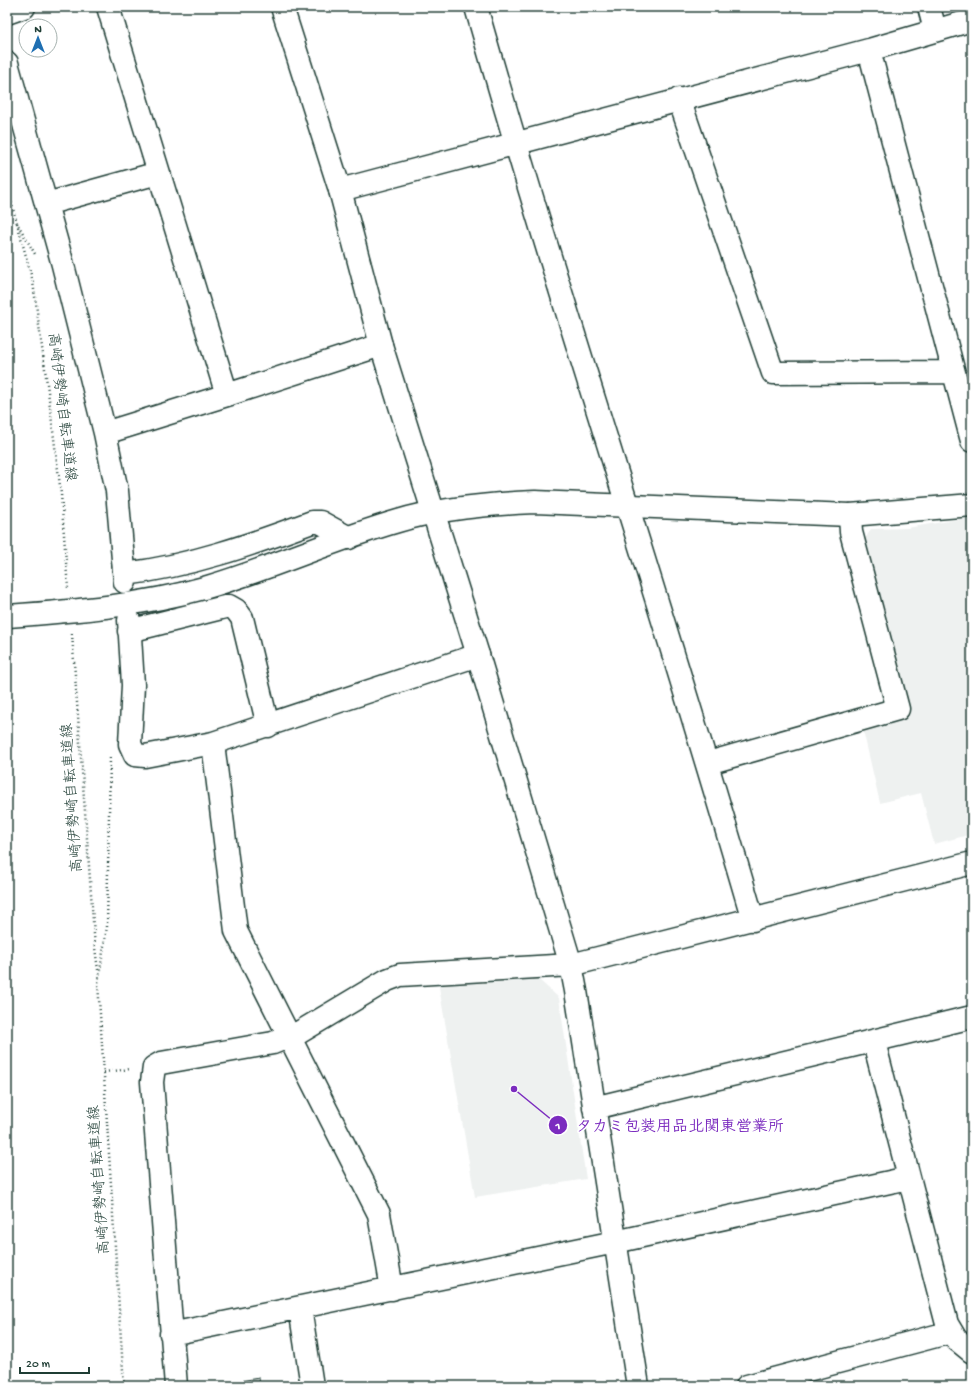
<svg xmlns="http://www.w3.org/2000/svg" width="979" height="1393" font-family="'Gochi Hand','Klee One',sans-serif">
  <rect width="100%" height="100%" fill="#fff"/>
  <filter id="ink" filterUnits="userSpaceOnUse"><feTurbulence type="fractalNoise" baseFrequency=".025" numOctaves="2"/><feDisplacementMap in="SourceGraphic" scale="8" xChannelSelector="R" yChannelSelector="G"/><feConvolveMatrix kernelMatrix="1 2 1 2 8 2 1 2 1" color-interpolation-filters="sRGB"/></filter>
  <g filter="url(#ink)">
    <path fill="#eef1f0" d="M972,517V834L934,844L921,793L880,803L863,730L909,717L865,539L871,529L907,528Z
      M537,978L559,998L586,1179L475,1197L438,981Z"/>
    <path fill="#c7cfcc" stroke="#1f3d34" d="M259,1378L260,1386H221L220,1384Z"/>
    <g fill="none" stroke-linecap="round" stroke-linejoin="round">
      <g stroke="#1f3d34" stroke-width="25">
        <path id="minor" d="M108,7L227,395L381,345
          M476,7C563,313 665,614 753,920
          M929,7L935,30
          M7,13L24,7
          M869,50L972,441
          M7,63L63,265L105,433L117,491L125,582
          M679,99L773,373L953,372
          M340,190L869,50L972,20
          M46,204L158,173
          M105,433L227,395
          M125,574C190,566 250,545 312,522H320L349,538
          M129,620L133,685L130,744L135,755L145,756L213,743L478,655
          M129,631L229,606L236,610L242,618L268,726
          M213,743L236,931L379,1214L392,1289
          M708,763L898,709L851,532L850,515
          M874,1042L947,1324L956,1339L972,1352
          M594,1108L972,1017
          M300,1308L312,1386
          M171,1334L615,1242L908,1178
          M176,1386L152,1082L154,1067L161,1063L273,1043L300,1032L387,980L400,975L571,965L576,991L638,1386
          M747,1386L951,1332"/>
      </g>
      <g stroke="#1f3d34" stroke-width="25">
        <path id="tertiary" d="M282,7L340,190L381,345L478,655L571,965L972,863
          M7,616C73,611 140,606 204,588C270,569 332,540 398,521C441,508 490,504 535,502L850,515L972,505"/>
      </g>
      <path stroke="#1f3d34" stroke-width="2.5" stroke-dasharray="1 3" stroke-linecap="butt" d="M7,187L17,223L35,254
        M17,223L33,282L48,391L61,494L68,589
        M72,634L95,948L98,970
        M110,758L107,927L98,983L124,1386
        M104,1072L131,1069"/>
      <use href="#minor" stroke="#fff" stroke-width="22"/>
      <use href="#tertiary" stroke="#fff" stroke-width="22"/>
    </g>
  </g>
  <g text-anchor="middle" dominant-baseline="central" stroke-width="3" stroke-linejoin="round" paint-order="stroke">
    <g font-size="15" fill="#1f3d34" stroke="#fff">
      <text transform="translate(61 407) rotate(83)">高崎伊勢崎自転車道線</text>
      <text transform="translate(73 798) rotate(-94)">高崎伊勢崎自転車道線</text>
      <text transform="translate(100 1180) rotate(-94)">高崎伊勢崎自転車道線</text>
    </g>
  </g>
  <path fill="none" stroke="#7b2cbf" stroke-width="1.5" d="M514 1089L558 1125"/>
  <g fill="#7b2cbf" stroke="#fff" stroke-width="1.5">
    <circle cx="514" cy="1089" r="4"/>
    <circle cx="558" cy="1125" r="10"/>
  </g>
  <g font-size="12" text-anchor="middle" font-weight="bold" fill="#fff">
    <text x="558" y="1129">1</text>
  </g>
  <g font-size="16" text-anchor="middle" font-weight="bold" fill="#7b2cbf" stroke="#fff" stroke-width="3" stroke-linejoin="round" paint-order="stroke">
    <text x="680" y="1131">タカミ包装用品北関東営業所</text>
  </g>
  <rect width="979" height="1393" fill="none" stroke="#fff" stroke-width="24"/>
  <rect x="12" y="12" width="955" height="1369" fill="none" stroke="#1f3d34" stroke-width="1.5" filter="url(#ink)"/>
  <g transform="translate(38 38)"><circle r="19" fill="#ffffff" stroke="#a5b1ae"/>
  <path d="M0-3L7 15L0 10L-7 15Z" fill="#1f6fb2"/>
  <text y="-6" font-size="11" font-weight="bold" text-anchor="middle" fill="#1f3d34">N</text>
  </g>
  <path d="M20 1367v6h69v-6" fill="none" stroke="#1f3d34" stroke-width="2"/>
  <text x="26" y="1367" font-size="12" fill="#1f3d34" stroke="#ffffff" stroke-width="3" paint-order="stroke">20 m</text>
</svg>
